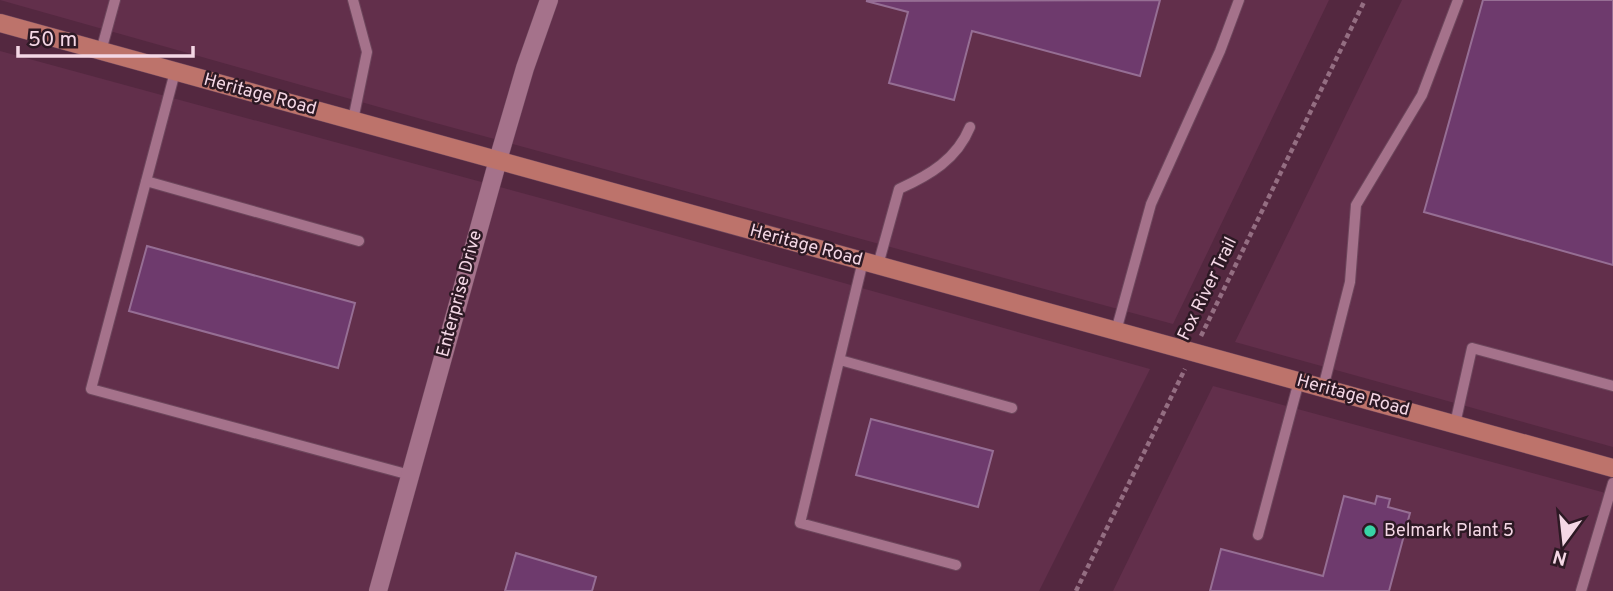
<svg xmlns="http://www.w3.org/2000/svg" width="1613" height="591" font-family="Overpass,sans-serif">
  <rect width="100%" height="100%" fill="#542840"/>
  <path fill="#622f4b" d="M0,0H1329L1173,324L432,122Z
    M1402,0H1613V447L1235,342Z
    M0,51L555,202L1150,369L1039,591H0Z
    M1213,386L1613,495V591H1113Z"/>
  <path fill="#6e3a6d" stroke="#966e94" stroke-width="2" d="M1160,0L1140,76L972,31L954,100L889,83L908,12L866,1Z
    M1483,0H1613V265L1424,212Z
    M147,246L355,303L338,368L129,311Z
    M871,419L993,451L978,507L856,475Z
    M1344,496L1375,504L1377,496L1390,499L1388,507L1410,513L1389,591H1210L1221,549L1323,576Z
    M516,553L596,577L592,591H505Z"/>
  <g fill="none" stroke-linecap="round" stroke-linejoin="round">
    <g stroke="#6d465c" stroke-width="12">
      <path id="service" d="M353,0L367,52L353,120
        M101,51L115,0
        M175,72L91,389L410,475
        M146,181L359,241
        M863,261L800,523L956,565
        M878,265L899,189C930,175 957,159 970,127
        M1116,331L1151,204L1220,51L1239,0
        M840,360L1012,408
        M1323,388L1350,282L1356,205L1422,95L1458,0
        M1455,424L1472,348L1613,386
        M1258,535L1299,381
        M1581,591L1613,483"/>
    </g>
    <g stroke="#6d465c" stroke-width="19">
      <path id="minor" d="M378,591L498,160L525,68L549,0"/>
    </g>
    <g stroke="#6d465c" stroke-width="19">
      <path id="secondary" d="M0,23L1613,468"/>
    </g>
    <path stroke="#946e82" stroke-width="4.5" stroke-dasharray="5 3.5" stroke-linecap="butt" d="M1201,336L1365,0
      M1076,591L1185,369"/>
    <use href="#service" stroke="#a5728b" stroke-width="10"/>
    <use href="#minor" stroke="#a5728b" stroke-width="18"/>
    <use href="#secondary" stroke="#bd736b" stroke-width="18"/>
  </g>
  <circle fill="#38d4a6" stroke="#2d1924" stroke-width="2.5" cx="1370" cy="531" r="7"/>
  <g text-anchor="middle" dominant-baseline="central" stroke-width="5" stroke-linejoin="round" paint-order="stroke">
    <g font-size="18" fill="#f4d7e5" stroke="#2d1924">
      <text transform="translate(260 95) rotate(15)">Heritage Road</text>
      <text transform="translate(806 246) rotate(15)">Heritage Road</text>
      <text transform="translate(1208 289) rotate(-64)">Fox River Trail</text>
      <text transform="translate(460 294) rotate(-75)">Enterprise Drive</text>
      <text transform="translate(1353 396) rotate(15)">Heritage Road</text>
    </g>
    <g font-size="18" fill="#f4d7e5" stroke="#2d1924" text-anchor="start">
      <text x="1384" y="531">Belmark Plant 5</text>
    </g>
  </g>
  <g transform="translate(1564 542) rotate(195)" stroke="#2d1924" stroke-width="5" paint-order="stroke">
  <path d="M0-5L12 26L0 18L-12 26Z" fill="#f4d7e5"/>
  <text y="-10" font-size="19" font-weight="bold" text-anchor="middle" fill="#f4d7e5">N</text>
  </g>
  <path d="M18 46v10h175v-10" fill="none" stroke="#f4d7e5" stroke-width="3.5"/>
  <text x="28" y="46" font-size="21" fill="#f4d7e5" stroke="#2d1924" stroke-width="5" paint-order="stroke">50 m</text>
</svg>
